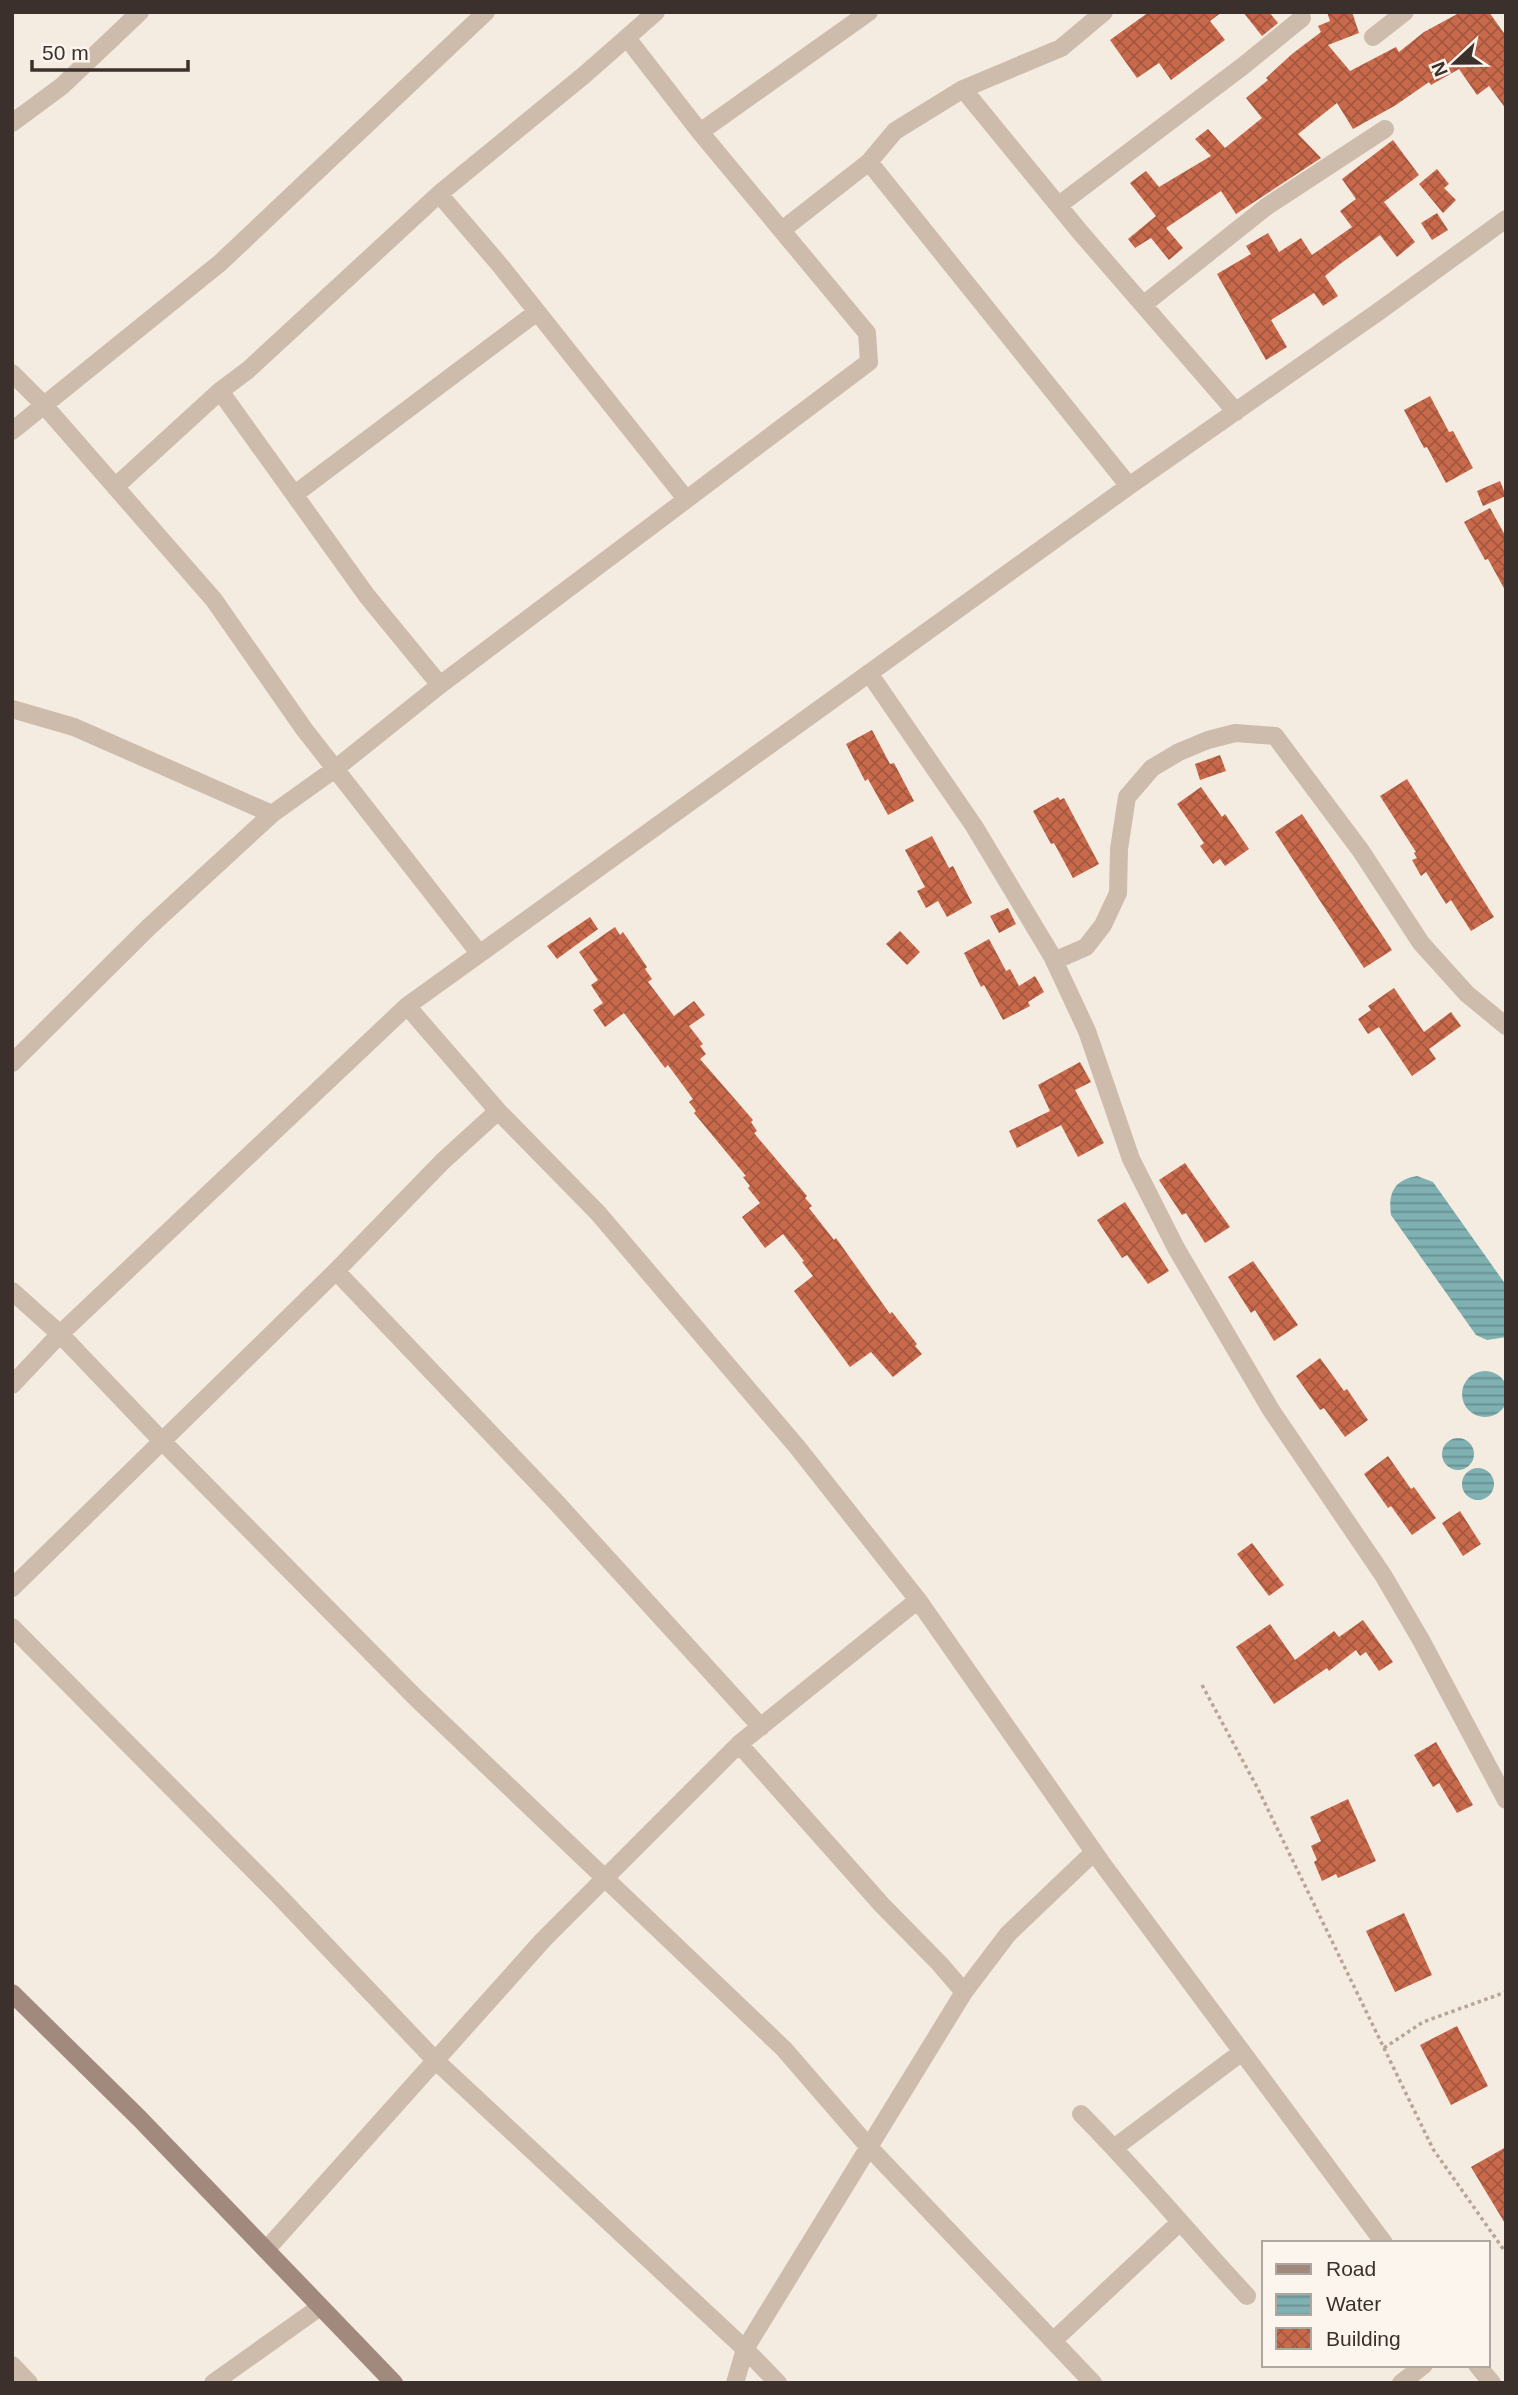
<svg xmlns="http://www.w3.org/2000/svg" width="1518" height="2395" font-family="Arial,sans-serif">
  <defs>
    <pattern id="water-rules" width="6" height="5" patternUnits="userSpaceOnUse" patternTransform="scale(1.75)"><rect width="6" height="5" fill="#7fb0b2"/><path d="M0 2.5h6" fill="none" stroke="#699091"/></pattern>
    <pattern id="building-cross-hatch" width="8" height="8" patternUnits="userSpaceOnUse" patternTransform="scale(1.75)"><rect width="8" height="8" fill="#c8694b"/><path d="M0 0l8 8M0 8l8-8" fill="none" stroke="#a4573f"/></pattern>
  </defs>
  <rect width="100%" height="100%" fill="#f4ebe1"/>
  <path fill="url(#water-rules)" d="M1417,1176L1433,1182L1506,1285V1337L1487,1340L1476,1335L1391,1215C1388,1193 1394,1180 1417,1176Z
    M1462 1394a23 23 0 1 1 46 0a23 23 0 1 1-46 0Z
    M1442 1454a16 16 0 1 1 32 0a16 16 0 1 1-32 0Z
    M1462 1484a16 16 0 1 1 32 0a16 16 0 1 1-32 0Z"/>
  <path fill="url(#building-cross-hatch)" d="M1149,12H1222L1210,21L1225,40L1171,80L1159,63L1137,78L1110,40Z
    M1243,12H1269L1278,23L1262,36Z
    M1327,12H1352L1359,33L1328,45L1350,71L1396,47L1399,52L1424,32L1461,12H1489L1506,36V109L1489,86L1477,95L1459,69L1431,85L1429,82L1396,105L1353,129L1337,103L1298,134L1321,158L1236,214L1221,191L1166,228L1183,248L1169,260L1151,238L1135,248L1128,239L1156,216L1130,183L1146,171L1159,187L1211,156L1195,139L1208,129L1225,148L1262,118L1246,98L1268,80L1266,78L1292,54L1321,32L1318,26L1330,21Z
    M1393,140L1419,175L1384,202L1415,242L1397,257L1380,235L1340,264L1325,276L1338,296L1323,306L1314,293L1271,320L1287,347L1266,360L1217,274L1251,254L1246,246L1268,233L1279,252L1301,238L1312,255L1352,227L1340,211L1356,199L1342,179Z
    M1437,169L1449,184L1444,188L1456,200L1443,213L1419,184Z
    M1437,213L1448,230L1432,240L1421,223Z
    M1430,396L1449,432L1453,431L1473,468L1446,483L1427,447L1424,448L1404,410Z
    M1500,481L1506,496L1483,506L1477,491Z
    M1490,508L1506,537V592L1488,559L1485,560L1464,522Z
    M872,730L890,764L894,763L914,801L888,815L868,779L865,781L846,744Z
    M1220,755L1226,771L1200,780L1195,764Z
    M1407,779L1494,917L1471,931L1451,900L1446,904L1426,872L1421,876L1412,860L1417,858L1414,853L1416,852L1380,796Z
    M1201,787L1222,817L1225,814L1249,849L1225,866L1220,859L1213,864L1200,846L1204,843L1177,804Z
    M1058,797L1060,800L1064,798L1099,864L1073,878L1054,843L1051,844L1033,811Z
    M1302,814L1392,950L1364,968L1275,832Z
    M932,836L949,868L953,866L972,903L947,917L938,901L926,908L917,891L925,887L905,850Z
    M1008,908L1016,924L999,933L990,916Z
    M590,917L598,929L557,959L547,946Z
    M615,927L620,935L623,932L647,967L645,969L652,979L648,982L674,1016L694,1001L705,1015L689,1026L703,1044L700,1046L706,1054L700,1059L753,1120L751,1122L757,1131L754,1133L807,1196L805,1198L812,1206L809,1208L834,1240L836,1238L890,1314L892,1312L917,1344L915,1346L922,1354L893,1377L871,1352L850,1367L794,1291L813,1276L802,1262L804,1261L783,1234L765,1248L742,1217L760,1203L748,1188L750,1186L743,1177L746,1176L694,1113L696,1111L689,1102L693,1099L668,1065L665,1068L624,1013L605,1027L593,1010L603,1003L591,985L598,980L579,952Z
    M900,931L920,952L907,965L886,944Z
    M989,939L1006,971L1010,969L1019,986L1035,976L1044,992L1028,1002L1030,1006L1003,1020L984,985L981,987L964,953Z
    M1394,988L1424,1032L1451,1012L1461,1026L1429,1049L1436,1059L1412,1076L1379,1027L1368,1034L1358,1019L1371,1010L1368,1006Z
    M1080,1062L1091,1082L1075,1090L1104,1143L1078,1157L1061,1125L1017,1148L1009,1131L1050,1111L1038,1085Z
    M1185,1163L1230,1227L1205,1243L1186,1213L1182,1215L1159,1180Z
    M1125,1202L1169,1271L1148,1284L1127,1255L1122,1258L1097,1220Z
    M1253,1261L1298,1325L1274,1341L1255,1310L1251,1313L1228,1277Z
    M1320,1358L1344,1391L1347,1389L1368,1420L1345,1437L1324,1408L1320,1410L1296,1376Z
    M1388,1456L1411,1489L1414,1487L1436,1518L1412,1535L1391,1506L1388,1508L1364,1474Z
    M1460,1511L1481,1544L1463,1556L1442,1523Z
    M1252,1543L1284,1585L1269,1596L1237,1554Z
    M1363,1620L1393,1662L1379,1671L1366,1652L1360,1656L1356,1650L1329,1671L1327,1668L1274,1704L1236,1647L1270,1624L1295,1660L1334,1631L1339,1637Z
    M1436,1742L1473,1805L1457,1813L1439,1783L1433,1787L1414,1755Z
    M1348,1799L1376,1861L1338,1878L1336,1874L1322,1881L1314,1862L1317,1860L1311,1846L1321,1841L1310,1817Z
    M1404,1913L1432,1975L1395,1992L1366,1931Z
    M1457,2026L1488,2086L1451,2105L1420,2045Z
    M1506,2147V2225L1471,2167Z"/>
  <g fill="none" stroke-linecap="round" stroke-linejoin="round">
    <path stroke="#b9a596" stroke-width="3.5" stroke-dasharray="3.5 3.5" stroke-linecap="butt" d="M1202,1685L1258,1789L1433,2149L1506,2253
      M1384,2048L1423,2022L1506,1992"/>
    <path stroke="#cdbbac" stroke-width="18" d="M1373,37L1405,12
      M963,89L1080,232L1236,412
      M12,123L62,86L140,12
      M700,132L869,12
      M869,162L1129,486
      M439,194L499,264L686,499
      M1059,205L1243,66L1302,18
      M782,230L869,162L895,131L963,89L1061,48L1104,12
      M1143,305L1266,207L1385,129
      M12,373L43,404L214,600L304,729L479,953
      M220,391L367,596L440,685
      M12,431L220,263L486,12
      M115,487L220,391L248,370L439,194L583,76L656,12
      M295,494L537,312
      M869,673L974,826L1052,956L1087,1031L1131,1159L1176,1248L1271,1410L1383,1575L1421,1640L1506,1800
      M12,709L74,727L272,814
      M1054,961L1086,947L1103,925L1118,893L1119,849L1127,797L1152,768L1179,752L1208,740L1235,733L1275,736L1361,851L1421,943L1467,994L1506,1026
      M407,1006L498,1111L598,1213L798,1448L918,1600L1101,1862L1384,2243
      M12,1063L149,927L272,814L335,769L440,685L869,362L867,333L700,132L627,38
      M336,1271L555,1501L761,1727
      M12,1291L60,1334L162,1441L416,1698L784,2049L868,2146L1093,2383
      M12,1385L60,1334L407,1006L1129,486L1378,312L1506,219
      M12,1588L336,1271L443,1161L498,1111
      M12,1627L278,1895L435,2060L745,2349L778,2383
      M739,1744L882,1905L939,1963L964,1992
      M1081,2114C1139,2172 1191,2236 1247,2296
      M1114,2148L1242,2052
      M266,2250L543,1940L739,1744L918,1600
      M1054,2340L1179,2223
      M12,2365L29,2383
      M1477,2365L1492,2383
      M213,2383L320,2307
      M735,2383L745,2349L964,1992L1008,1934L1094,1852
      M1401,2383L1424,2365"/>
    <path stroke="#a18a7d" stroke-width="18" d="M12,1993L140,2119L394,2383"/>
  </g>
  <rect width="1518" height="2395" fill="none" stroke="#3b302b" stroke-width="28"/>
  <rect x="1262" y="2241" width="228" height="126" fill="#fbf5ee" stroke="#aea6a0" stroke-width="2"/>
  <rect x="1276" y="2264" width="35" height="10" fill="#a18a7d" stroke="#aea6a0" stroke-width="2"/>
  <text x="1326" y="2276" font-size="21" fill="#3b302b">Road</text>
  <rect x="1276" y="2294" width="35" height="21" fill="url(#water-rules)" stroke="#aea6a0" stroke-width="2"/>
  <text x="1326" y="2311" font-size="21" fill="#3b302b">Water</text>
  <rect x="1276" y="2328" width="35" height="21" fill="url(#building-cross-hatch)" stroke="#aea6a0" stroke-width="2"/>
  <text x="1326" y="2346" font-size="21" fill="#3b302b">Building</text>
  <g transform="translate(1455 63) rotate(248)" stroke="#fbf5ee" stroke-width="5" paint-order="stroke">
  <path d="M0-5L12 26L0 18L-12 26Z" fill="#3b302b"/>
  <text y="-10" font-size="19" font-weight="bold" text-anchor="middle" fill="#3b302b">N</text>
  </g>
  <path d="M32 60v10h156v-10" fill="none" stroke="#3b302b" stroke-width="3.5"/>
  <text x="42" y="60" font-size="21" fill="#3b302b" stroke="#fbf5ee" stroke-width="5" paint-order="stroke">50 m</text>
</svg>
